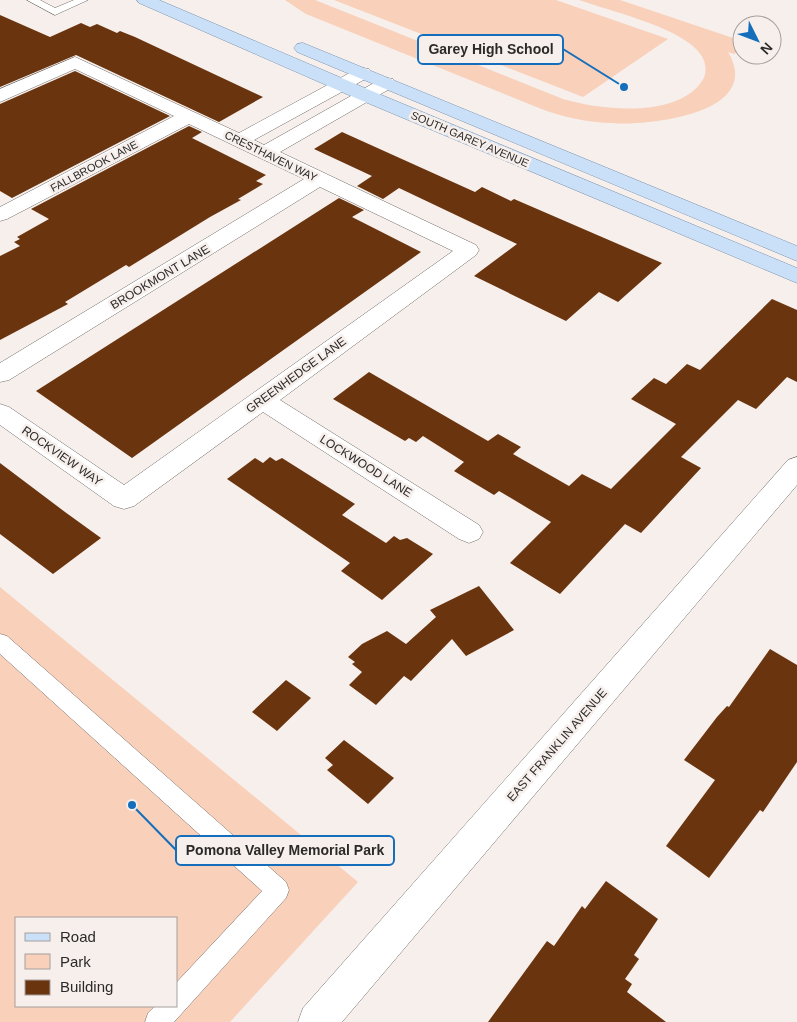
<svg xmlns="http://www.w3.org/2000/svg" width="797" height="1022" font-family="Helvetica,sans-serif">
  <rect width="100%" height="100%" fill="#f6efec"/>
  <path fill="#f9d0b9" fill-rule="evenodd" d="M285,0H315L563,99C600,110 677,119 702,81C709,71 705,58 697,50C675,26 610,11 579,0H620L742,41V48L734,54L728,52C765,114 647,126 610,123C586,122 562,117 539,108L306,14Z
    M334,0H556L668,39L583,97Z
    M0,587L358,882L230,1022H0ZM16,918H176V1006H16Z"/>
  <path fill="#6a340e" d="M0,15L50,37L81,23L90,27L97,24L117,33L120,31L135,37L263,97L219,122L76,55L0,87Z
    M75,71L170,116L12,198L0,191V104Z
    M189,126L202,132L192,138L266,175L256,181L263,184L238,199L241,200L210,217L129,267L126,265L65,302L68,304L0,340V256L20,246L14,242L20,239L17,237L49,219L31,209Z
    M342,132L475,192L482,187L511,201L514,199L662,263L618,302L599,292L566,321L474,276L517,244L399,188L383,199L357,186L372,176L314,149Z
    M339,198L364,210L352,217L421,252L132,458L36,391Z
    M772,299L797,310V382L787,377L756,409L738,400L681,457L701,468L641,533L625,524L560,594L510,563L551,522L499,491L494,495L454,471L464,462L423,436L416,442L409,438L405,441L333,399L369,372L488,441L498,434L521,447L513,454L569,486L582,474L611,489L676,424L631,399L654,378L666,384L687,364L700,370Z
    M270,457L276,461L282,458L355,504L342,515L386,543L394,536L400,540L407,538L433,554L382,600L341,571L350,563L227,479L255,458L263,463Z
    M0,463L65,512L101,538L53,574L0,534Z
    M479,586L514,630L466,656L452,639L411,681L404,676L376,705L349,685L362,672L352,664L355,662L348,657L362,644L387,631L406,644L436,617L430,610Z
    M770,649L797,665V762L763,812L760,810L709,878L666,846L715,780L684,760L717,717L727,706L729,707Z
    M286,680L311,698L277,731L252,712Z
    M344,740L394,778L368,804L327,770L333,765L325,758Z
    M606,881L658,919L634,955L639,959L625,979L632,984L627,992L666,1022H488L547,941L554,946L582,906L585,909Z"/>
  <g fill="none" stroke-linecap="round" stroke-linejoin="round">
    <g stroke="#706b68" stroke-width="1">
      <path id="service" d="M27,0H40L55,8L74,0H88L55,15Z
        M0,634L7,636L286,882L289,890L286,898L174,1022H145L148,1013L155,1006H176V983L262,891L0,654Z"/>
    </g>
    <g stroke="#706b68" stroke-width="1">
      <path id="minor" d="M75,57L239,133L357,69L363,68L369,69L372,73L369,77L254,140L264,145L381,79L387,78L393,79L396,83L393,87L280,152L476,245L479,250L476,255L280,400L479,525L483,532L479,539L469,543L459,539L263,412L134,506L124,509L114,506L0,425V404L9,407L124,485L453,251L320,187L9,380L0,382V363L304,179L189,124L7,219L0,221V207L174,116L75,69L0,102V89Z"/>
    </g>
    <g stroke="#706b68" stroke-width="1">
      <path id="tertiary" d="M797,457V485L342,1022H298L303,1008L788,460Z"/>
    </g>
    <g stroke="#7c93ac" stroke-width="1">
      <path id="primary" d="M137,0H159L372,91L797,268V283L358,99L139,3Z
        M303,43L797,246V261L297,52L294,48L297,44Z"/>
    </g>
    <use href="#service" fill="#fff" fill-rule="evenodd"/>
    <use href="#minor" fill="#fff" fill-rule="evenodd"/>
    <use href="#tertiary" fill="#fff" fill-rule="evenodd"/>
    <use href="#primary" fill="#cae0f8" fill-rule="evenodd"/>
  </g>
  <g text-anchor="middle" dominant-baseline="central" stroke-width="5" stroke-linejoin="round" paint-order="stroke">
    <g font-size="11" fill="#2c2a29" stroke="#f6efec">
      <text transform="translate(470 139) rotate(23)">SOUTH GAREY AVENUE</text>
      <text transform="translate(271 156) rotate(26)">CRESTHAVEN WAY</text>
      <text transform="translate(94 166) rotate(-28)">FALLBROOK LANE</text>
    </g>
    <g font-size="12" fill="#2c2a29" stroke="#f6efec">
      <text transform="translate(160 277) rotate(-31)">BROOKMONT LANE</text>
      <text transform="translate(296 375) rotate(-36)">GREENHEDGE LANE</text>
      <text transform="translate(62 456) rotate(35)">ROCKVIEW WAY</text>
      <text transform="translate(366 466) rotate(32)">LOCKWOOD LANE</text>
      <text transform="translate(557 745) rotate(-49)">EAST FRANKLIN AVENUE</text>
    </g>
  </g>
  <path fill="none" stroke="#146ebb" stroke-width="2" d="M624 87L563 49M132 805L176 850"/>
  <g fill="#146ebb" stroke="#f6efec" stroke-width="2">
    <circle cx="624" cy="87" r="5"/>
    <circle cx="132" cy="805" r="5"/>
  </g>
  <g fill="#f6efec" stroke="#146ebb" stroke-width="2">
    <rect x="418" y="35" width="145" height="29" rx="5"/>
    <rect x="176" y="836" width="218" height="29" rx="5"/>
  </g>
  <g font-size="14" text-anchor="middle" font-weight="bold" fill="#2c2a29">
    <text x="491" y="54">Garey High School</text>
    <text x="285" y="855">Pomona Valley Memorial Park</text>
  </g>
  <rect x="15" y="917" width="162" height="90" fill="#f6efec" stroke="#a5a09e"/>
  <rect x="25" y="933" width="25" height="8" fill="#cae0f8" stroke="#a5a09e"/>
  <text x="60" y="942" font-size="15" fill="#2c2a29">Road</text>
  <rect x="25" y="954" width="25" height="15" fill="#f9d0b9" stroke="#a5a09e"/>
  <text x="60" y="967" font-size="15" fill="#2c2a29">Park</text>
  <rect x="25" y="980" width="25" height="15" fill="#6a340e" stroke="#a5a09e"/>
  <text x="60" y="992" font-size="15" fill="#2c2a29">Building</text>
  <g transform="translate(757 40) rotate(132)"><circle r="24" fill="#f6efec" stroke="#a5a09e"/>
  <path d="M0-4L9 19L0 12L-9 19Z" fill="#146ebb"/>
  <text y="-8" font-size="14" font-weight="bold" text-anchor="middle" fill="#2c2a29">N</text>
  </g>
</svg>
